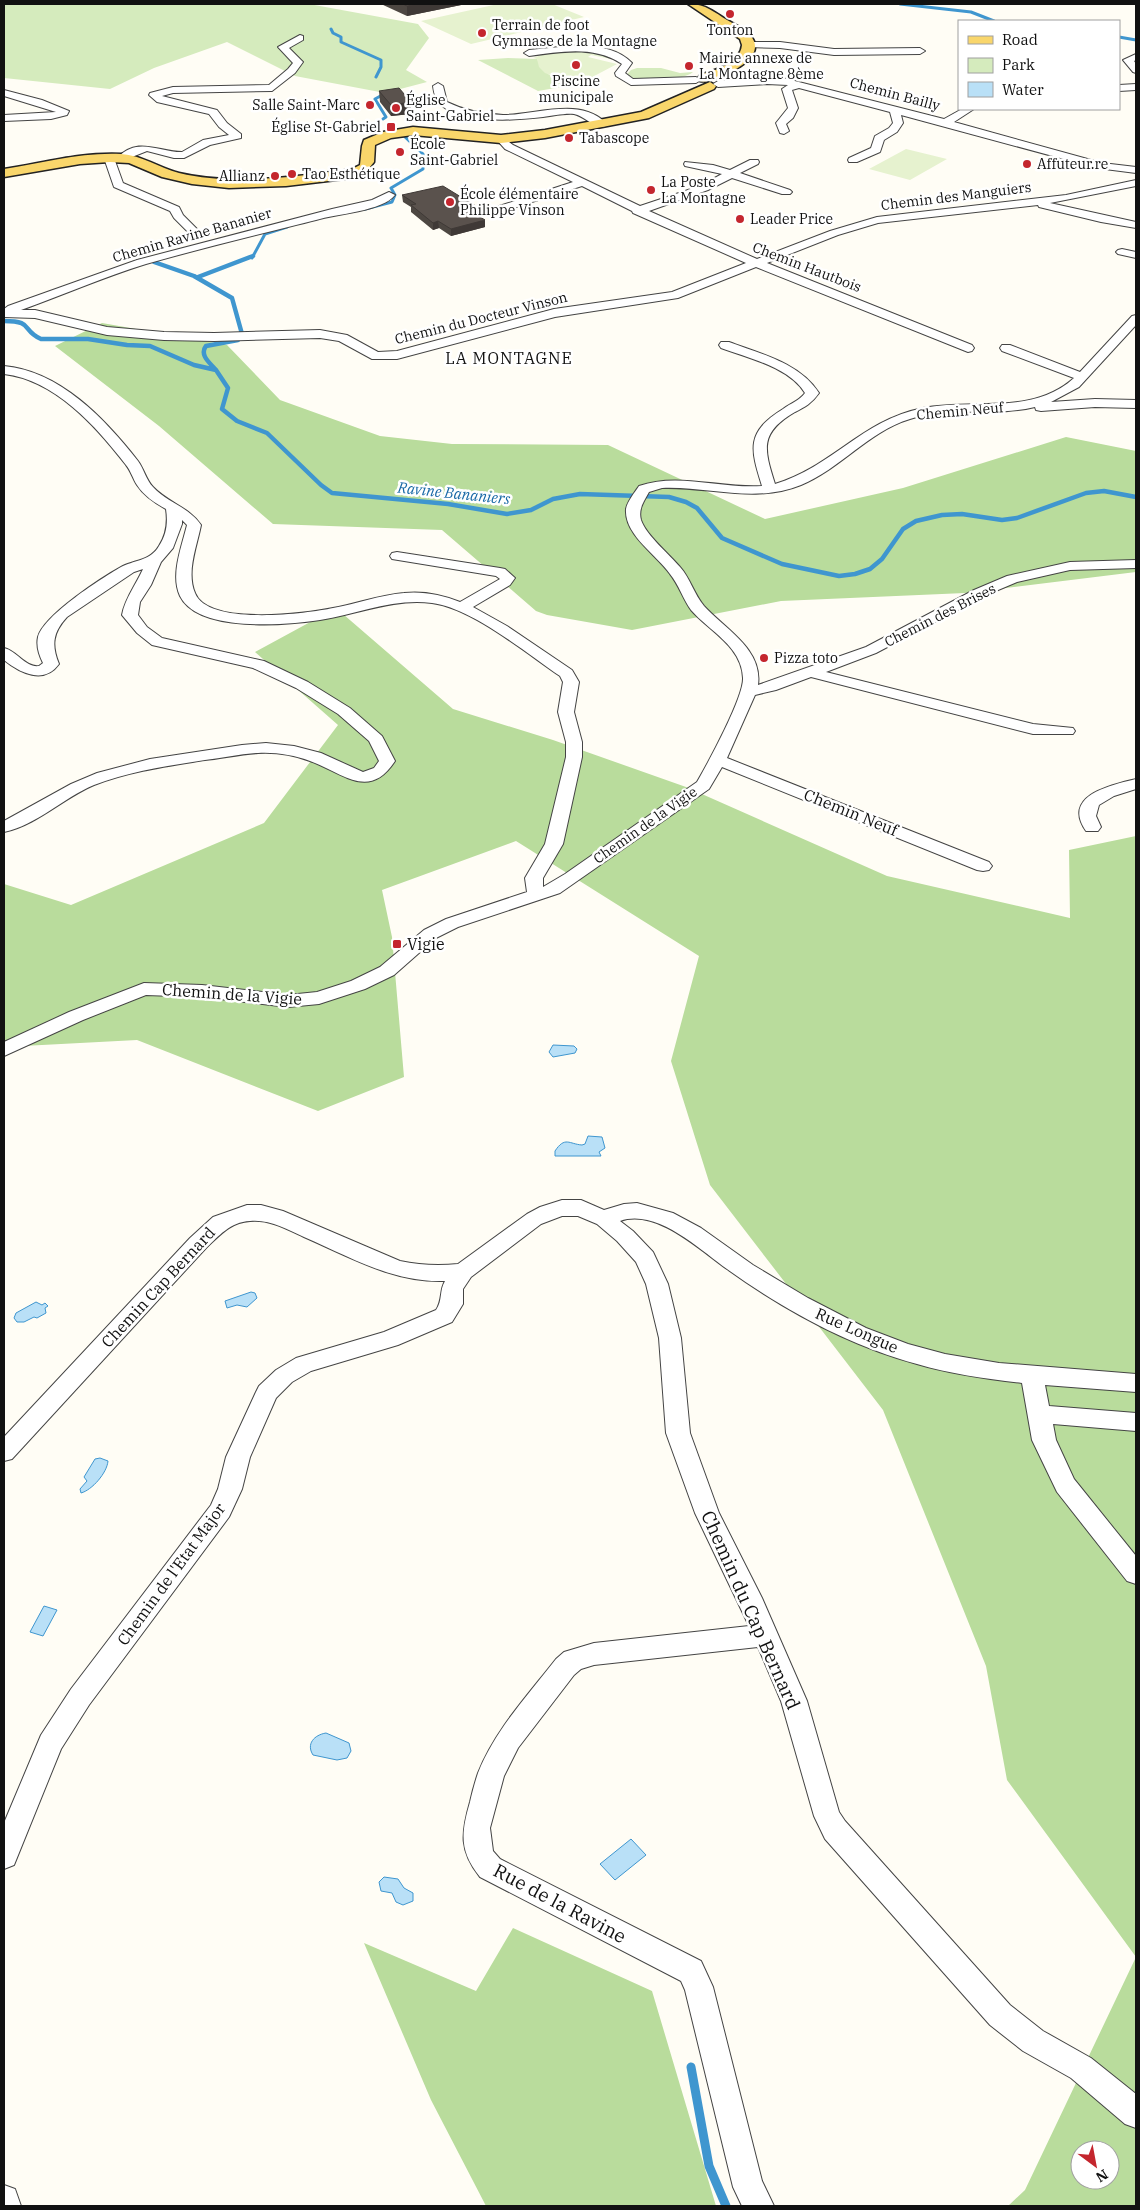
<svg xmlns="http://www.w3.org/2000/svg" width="1140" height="2210" font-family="'IBM Plex Serif',serif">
  <rect width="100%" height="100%" fill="#fffdf5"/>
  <path fill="#d5ebbd" d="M4,4H309L418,24L429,38L406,70L427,82L385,93L295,76L227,42L154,68L110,89L4,78Z
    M508,58L537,59C551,85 560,76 583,84C568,87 554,88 538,91L478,60Z
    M637,68H661L680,73L693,72C683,81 637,83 625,76L631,70Z"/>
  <path fill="#b9dc9c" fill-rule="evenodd" d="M102,323L227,345L280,400L380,436L452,444L608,445L765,519L903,488L1066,437L1136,451V572L965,593L781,601L632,630L547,615L536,611L442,530L273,524L159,426L55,346Z
    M336,608L453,709L553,740L686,787L887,876L1070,918L1069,850L1136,836V2206H1008L1025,2190L1136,1957L1007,1780L986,1666L883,1410L710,1185L671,1061L699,956L516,841L382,890L392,937L404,1077L318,1111L137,1040L4,1047V884L71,905L264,823L338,725L255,652ZM1080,2150H1110V2180H1080Z
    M513,1928L652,1991L716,2206H486L431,2100L364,1943L476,1991Z"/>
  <path fill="#e6f2cf" d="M498,4H552L584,17L471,44L421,21Z
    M569,50L599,52L611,59L591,55L588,57L617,64L581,83L566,81L545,73L539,67L537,59L533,58L541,55Z
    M906,149L947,159L910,180L869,169Z"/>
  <path fill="#b9e0f7" stroke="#3f96cf" d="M553,1045L574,1046L577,1049L575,1053L553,1057L549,1052Z
    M588,1136L602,1137L605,1148L599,1152L601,1156H555V1151C565,1136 569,1144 582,1145L585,1144Z
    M251,1292L255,1293L257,1298L247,1307L237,1305L227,1308L225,1301Z
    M36,1302L42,1305L45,1303L48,1306L45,1308L46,1313L37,1318L34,1317L24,1322H17L14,1318L16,1313Z
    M100,1458L108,1461C107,1473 92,1490 81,1493L80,1489L87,1481L84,1477L95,1459Z
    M44,1606L57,1610L43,1636L30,1632Z
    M326,1733L349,1743L351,1751L347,1758L337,1760L313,1755C306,1744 314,1735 326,1733Z
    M631,1839L646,1855L615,1880L600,1864Z
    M384,1877L398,1879L404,1888L413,1893V1901L403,1905L396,1902L392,1893L381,1891L379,1882Z"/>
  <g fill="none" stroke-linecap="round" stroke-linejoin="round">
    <path stroke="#3f96cf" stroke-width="3" d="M900,4L971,12L994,21
      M331,29L333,33L341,37V42L381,60V67L376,77
      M1119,37L1136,40
      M383,119L386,117L375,99L384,94
      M365,209L392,202L395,195L391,188L423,169V154L404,136
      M252,258L265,234L287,227"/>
    <path stroke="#3f96cf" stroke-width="4.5" d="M154,262L194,276L232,298L242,334
      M198,277L253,256
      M4,321C34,321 21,330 41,339H88L127,345L150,346L194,365L216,370L228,388L222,409L237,421L267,433L321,485L332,493L448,504L507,514L531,510L553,499L580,494L669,497L686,502L697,508L722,538L782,564L839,576L855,574L870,569L882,559L903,529L916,521L942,515L962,514L1002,520L1017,518L1086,493L1104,491L1136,497
      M216,370C210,363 199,355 206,346L238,340"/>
    <path stroke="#3f96cf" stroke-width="9" d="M691,2067L709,2166L726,2206"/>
    <g stroke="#444" stroke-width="2">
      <path id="minor" d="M300,35L303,36V40L289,48L303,62L295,73L272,91L173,93L162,96L217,110L227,123L241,134V138L210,145L184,158H174L147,151L122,161L117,158C138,136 158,152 182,152L203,140L229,135L219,127L209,114L157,102L149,95L150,93L173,87L269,85L288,69L293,63L278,47Z
        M749,42H780L834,49L920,48L925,51L920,54L834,55L780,48L746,47L744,45Z
        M580,45C598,46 619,49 632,63L625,73L633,79L696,77L701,80L696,83L631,85L616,76L615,73L622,64C593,45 561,52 529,56L524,53L529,50Z
        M1136,54V60L1134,61L1136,64V73L1133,72L1123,60Z
        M767,78H783L944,119L962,109H974L954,122L1102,163L1136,167V173L1097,168L901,115L903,123L897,132L884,140L880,152L857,162H849L848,160L849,158L871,148L875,136L889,128L893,123L890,112L799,88L792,90L798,108L793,118L786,124L789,131L784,134L780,133L776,123L788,108L782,89L788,85L767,84L718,87L713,84L718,81Z
        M438,83L443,86L447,102C465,111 484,114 503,115C536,115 581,96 607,124L606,126C594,129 585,116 574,114C565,113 552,116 543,117C515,120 490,122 462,115C445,110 435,105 433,86Z
        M1136,84V90L1119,91V85Z
        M4,90L42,100L69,111L67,115L51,119L4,121V115L56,112L4,96Z
        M501,136L513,145L640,206L700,186L722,174L685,166L684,164L685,162L713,165L730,170L750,160H758L759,162L758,164L740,173L790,190L792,192L790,194H782L732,178L708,190L649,211L757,259L830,231L877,217L1066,195L1136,180V186L1050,203L1136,222V228L1101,222L1039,207L1038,205L878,223L838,235L767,263L972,345L974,348L972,351L968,352L756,267L678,298L555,317L397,359H372L339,341L320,338L214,341L164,340L107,335L35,318L4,317V309L8,306L137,260L332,209L372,200L389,192L395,195C383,211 336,214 316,220C260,234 202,248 146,264C104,277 63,295 21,310H35L107,327L164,332L214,333L320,330L347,335L378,352L397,351L554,309L672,292L746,263L633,213L632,211L582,186L498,213H490L488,211L490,209L573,182L505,149L496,139Z
        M109,155L114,158L123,183L179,207L183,215L199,231L197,233H189L174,218L170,211L114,187L104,158Z
        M1122,249L1136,252V258L1118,254L1116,252L1118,250Z
        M1136,315V325L1079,387L1051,402L1095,399L1136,400V408L1095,407L1041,411L1036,410L1035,407C994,417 951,406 910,419C869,431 840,469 801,485C754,504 709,486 662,488L649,492C644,501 638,509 641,520C646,535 670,555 680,567C690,578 694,594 704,606C725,629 763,649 758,685L866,647L974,590L1007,576L1070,562L1136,560V568L1070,570L1017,582L984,596L876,653L826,672L1033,724L1073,728L1075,731L1073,734H1033L811,677L776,690L755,695L727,758L989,862L992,866L989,870L983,871L977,870L722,767L709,789L560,893L458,927L436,938L394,975L365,989L319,1004L288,1007L202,997L146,995L83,1020L4,1056V1042L69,1012L144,983L202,985L288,995L317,992L351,981L380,967L424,930L446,919L527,892L525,878L545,844L566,757V742L558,712L563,682L560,676C526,653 472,608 432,603C393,598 358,614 320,620C287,625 198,633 180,596C170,575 182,546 187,525L182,520V524L173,548L161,562L151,585L140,602L138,615L147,627L162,638L264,661L308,682L350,708L382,736L395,761C369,801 343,773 310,761C294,755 275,752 258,753C240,754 223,758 205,760C168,766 130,771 94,785C63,798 37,825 4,832V821L71,784L97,773L150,759L242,745L266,743L294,746L321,753L363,772L374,768L379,761L369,741L338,714L296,688L253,668L152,645L137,633L122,615C125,598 136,585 143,569L134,572L67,617C53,632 51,645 59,664C44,685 20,673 4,660V648C17,651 26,668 39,666L43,663C39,655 36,646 38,637C44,615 103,577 123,566C136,560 151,560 159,546C167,534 168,522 166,509C155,503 144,496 137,485C133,479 131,471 126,465C96,426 55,380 4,374V366C60,371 105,419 138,461C144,469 146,480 153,487C168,503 189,507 201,525C197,546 186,572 195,593C208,626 305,614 333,608C357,604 379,595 404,593C422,591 443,595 460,602L500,579L496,576L392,559L390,556L392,553L397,552L500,568L505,569L515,578L510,585L473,607L507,626L572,670L579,682L574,712L582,742V757L563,844L543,878V887L565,874L697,782C708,763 744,697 743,678C742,646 709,631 691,610C683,599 679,585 670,574C657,555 624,535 626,509C627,502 635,492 639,486C678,472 721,489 762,486C750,448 746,432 783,409C791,403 799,401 805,393C789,367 748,358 721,348L719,345L721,342H729C761,354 800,363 819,393C812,403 805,407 795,412C759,433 764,449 775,484C832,467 862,420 923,408C973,398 1032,416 1074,378L1002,351L1000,348L1002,345H1010L1080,372L1132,316Z
        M1136,779V789L1114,796L1099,805L1096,816L1101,827L1098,831H1086C1061,795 1112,785 1136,779Z
        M562,1200H581L604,1210L624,1204L637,1203L673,1213L701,1228L753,1265L808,1298L866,1328L908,1344L945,1354L999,1363L1136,1374V1392L1045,1385L1049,1406L1136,1413V1431L1053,1424L1056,1440L1074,1479L1136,1556V1584L1127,1581L1057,1492L1032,1440L1022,1383C987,1379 951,1374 917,1364C850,1346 784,1310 727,1269C700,1250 657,1208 620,1221L633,1231L653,1252L668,1284L681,1338L690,1433L719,1513L762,1598L807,1701L839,1812L845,1821L1010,2005L1043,2031L1091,2058L1136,2094V2128L1125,2124L1071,2078L1023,2051L990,2025L825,1839L814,1816L781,1701L758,1647L594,1665L581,1669L574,1675L518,1748L504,1776L490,1828L493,1851L500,1859L701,1961L713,1987L762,2181L774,2206H742L733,2187L685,1990L681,1981L480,1877C459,1851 461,1833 470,1802C472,1793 475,1782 478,1773C495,1730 528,1695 556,1659L564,1652L594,1643L749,1626L695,1513L666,1433L659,1338L646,1284L636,1262L617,1241L597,1224L578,1216H562L541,1224L471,1277L463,1289V1304L452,1322L398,1345L311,1371L292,1382L276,1398L250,1457L242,1489L229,1517L89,1705L61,1749L14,1865L4,1869V1823L41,1735L71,1689L211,1505L218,1489L226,1457L256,1392L259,1386L276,1370L296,1358L384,1332L436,1310C443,1300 439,1291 445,1281C394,1283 350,1257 304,1237C287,1229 269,1219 250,1221C230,1222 219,1236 206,1248L12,1459L4,1461V1437L190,1238L213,1217L247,1205H261L283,1211L400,1261C419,1265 438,1266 458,1264L527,1214L540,1207Z
        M4,2185L15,2189L21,2206H4Z"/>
    </g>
    <g stroke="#222" stroke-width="3">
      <path id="major" d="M688,4C704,3 714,12 727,20C734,24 744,29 750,35C766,53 740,68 726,74C718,77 708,83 700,81L698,78L700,75C715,70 740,64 742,45L740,39Z
        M710,82L716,86L714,89L649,118L545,138L501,143L413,135L391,138L375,145L374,162L365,173L345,179L286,186L229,188L192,184L162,177L129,163L110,162L80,164L4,177V169C43,163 82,152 121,154C142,155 159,168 179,173C226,184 275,179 323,173C335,171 349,172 360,165L362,146L364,140L383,132L413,127L501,135L545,130L641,112Z"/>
    </g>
    <use href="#minor" fill="#fff" fill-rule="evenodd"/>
    <use href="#major" fill="#f9d66b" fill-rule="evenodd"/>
  </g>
  <path fill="#4d4742" d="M381,4H466L407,16Z
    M379,91L411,102V114L391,116L380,102Z
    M402,195L479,208L480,215H477L485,227L451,236L439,228L433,230L411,212V207L403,202Z"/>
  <path fill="#3f3936" d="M419,4H466L407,16V6Z
    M411,102V114L391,116V105Z
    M479,208L480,215L469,217V210Z
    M485,220V227L451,236V229Z
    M438,221L439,228L433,230V223Z"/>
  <path fill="#5a524d" stroke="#3f3936" d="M403,4H419L407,6Z
    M399,88L411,102L391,105L379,91Z
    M443,186L479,208L469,210L485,220L451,229L438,221L433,223L411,205L416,204L402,195Z"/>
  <g fill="#c4262e" stroke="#fff" stroke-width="2">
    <circle cx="730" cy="14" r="5"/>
    <circle cx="482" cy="33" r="5"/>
    <circle cx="576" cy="65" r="5"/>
    <circle cx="689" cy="66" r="5"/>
    <circle cx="370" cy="105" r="5"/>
    <circle cx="396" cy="108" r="5"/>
    <rect x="386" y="122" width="10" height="10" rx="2.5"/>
    <circle cx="569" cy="138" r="5"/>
    <circle cx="400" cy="152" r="5"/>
    <circle cx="1027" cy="164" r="5"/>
    <circle cx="292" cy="174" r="5"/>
    <circle cx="275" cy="176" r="5"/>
    <circle cx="651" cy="190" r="5"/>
    <circle cx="450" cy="202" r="5"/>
    <circle cx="740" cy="219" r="5"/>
    <circle cx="764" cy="658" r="5"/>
    <rect x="392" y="939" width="10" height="10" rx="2.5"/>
  </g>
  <g text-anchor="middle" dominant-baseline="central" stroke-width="5" stroke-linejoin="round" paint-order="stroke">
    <g font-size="14" fill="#111" stroke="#fff" text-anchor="start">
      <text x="492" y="25">Terrain de foot<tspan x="492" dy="16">Gymnase de la Montagne</tspan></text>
      <text x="730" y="30" text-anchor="middle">Tonton</text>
      <text x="699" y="58">Mairie annexe de<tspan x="699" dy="16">La Montagne 8ème</tspan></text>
      <text x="576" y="81" text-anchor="middle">Piscine<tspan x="576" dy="16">municipale</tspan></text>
      <text x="406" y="100">Église<tspan x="406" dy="16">Saint-Gabriel</tspan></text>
      <text x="360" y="105" text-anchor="end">Salle Saint-Marc</text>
      <text x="381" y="127" text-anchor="end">Église St-Gabriel</text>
      <text x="579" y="138">Tabascope</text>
      <text x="410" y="144">École<tspan x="410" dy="16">Saint-Gabriel</tspan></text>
      <text x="1037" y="164">Affuteur.re</text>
      <text x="302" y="174">Tao Esthétique</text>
      <text x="265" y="176" text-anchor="end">Allianz</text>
      <text x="661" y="182">La Poste<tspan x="661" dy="16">La Montagne</tspan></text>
      <text x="460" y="194">École élémentaire<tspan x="460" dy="16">Philippe Vinson</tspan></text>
      <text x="750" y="219">Leader Price</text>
      <text x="774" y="658">Pizza toto</text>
    </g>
    <g font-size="14" fill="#111" stroke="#fff">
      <text transform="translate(895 94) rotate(15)">Chemin Bailly</text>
      <text transform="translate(956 196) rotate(-7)">Chemin des Manguiers</text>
      <text transform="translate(192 235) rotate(-16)">Chemin Ravine Bananier</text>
      <text transform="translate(807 267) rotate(21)">Chemin Hautbois</text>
      <text transform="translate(481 318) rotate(-14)">Chemin du Docteur Vinson</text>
      <text transform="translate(960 411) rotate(-5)">Chemin Neuf</text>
      <text transform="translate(940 615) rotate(-27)">Chemin des Brises</text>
      <text transform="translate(645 825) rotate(-35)">Chemin de la Vigie</text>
    </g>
    <g font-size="15" font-style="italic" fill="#1768a6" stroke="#fff">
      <text transform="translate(454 493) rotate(6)">Ravine Bananiers</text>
    </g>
    <g font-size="16" letter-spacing="1" fill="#111" stroke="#fff">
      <text x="509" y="358">LA MONTAGNE</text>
    </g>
    <g font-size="16" fill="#111" stroke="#fff">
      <text transform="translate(851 812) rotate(22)">Chemin Neuf</text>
      <text transform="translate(232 994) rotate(4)">Chemin de la Vigie</text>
      <text transform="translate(158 1287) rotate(-47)">Chemin Cap Bernard</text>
      <text transform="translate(857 1330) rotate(24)">Rue Longue</text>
      <text transform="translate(171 1574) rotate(-54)">Chemin de l'Etat Major</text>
    </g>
    <g font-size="16" fill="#111" stroke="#fff" text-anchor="start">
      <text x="407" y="944">Vigie</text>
    </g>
    <g font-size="19" fill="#111" stroke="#fff">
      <text transform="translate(751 1610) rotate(66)">Chemin du Cap Bernard</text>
      <text transform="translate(560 1903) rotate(28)">Rue de la Ravine</text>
    </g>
  </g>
  <rect width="1140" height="2210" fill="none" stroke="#111111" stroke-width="10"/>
  <rect x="958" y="20" width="162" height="90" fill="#ffffff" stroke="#a0a0a0"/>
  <rect x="968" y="36" width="25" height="8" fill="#f9d66b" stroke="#a0a0a0"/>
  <text x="1002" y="45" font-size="15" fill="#111111">Road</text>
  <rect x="968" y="58" width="25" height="15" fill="#d5ebbd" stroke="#a0a0a0"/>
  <text x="1002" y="70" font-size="15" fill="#111111">Park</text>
  <rect x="968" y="82" width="25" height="15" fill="#b9e0f7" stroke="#a0a0a0"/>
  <text x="1002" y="95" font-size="15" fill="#111111">Water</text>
  <g transform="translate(1095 2165) rotate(148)"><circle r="24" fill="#ffffff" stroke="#a0a0a0"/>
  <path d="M0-4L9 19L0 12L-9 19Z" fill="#c4262e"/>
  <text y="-8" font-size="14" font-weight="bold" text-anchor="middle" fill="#111111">N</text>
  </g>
</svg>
